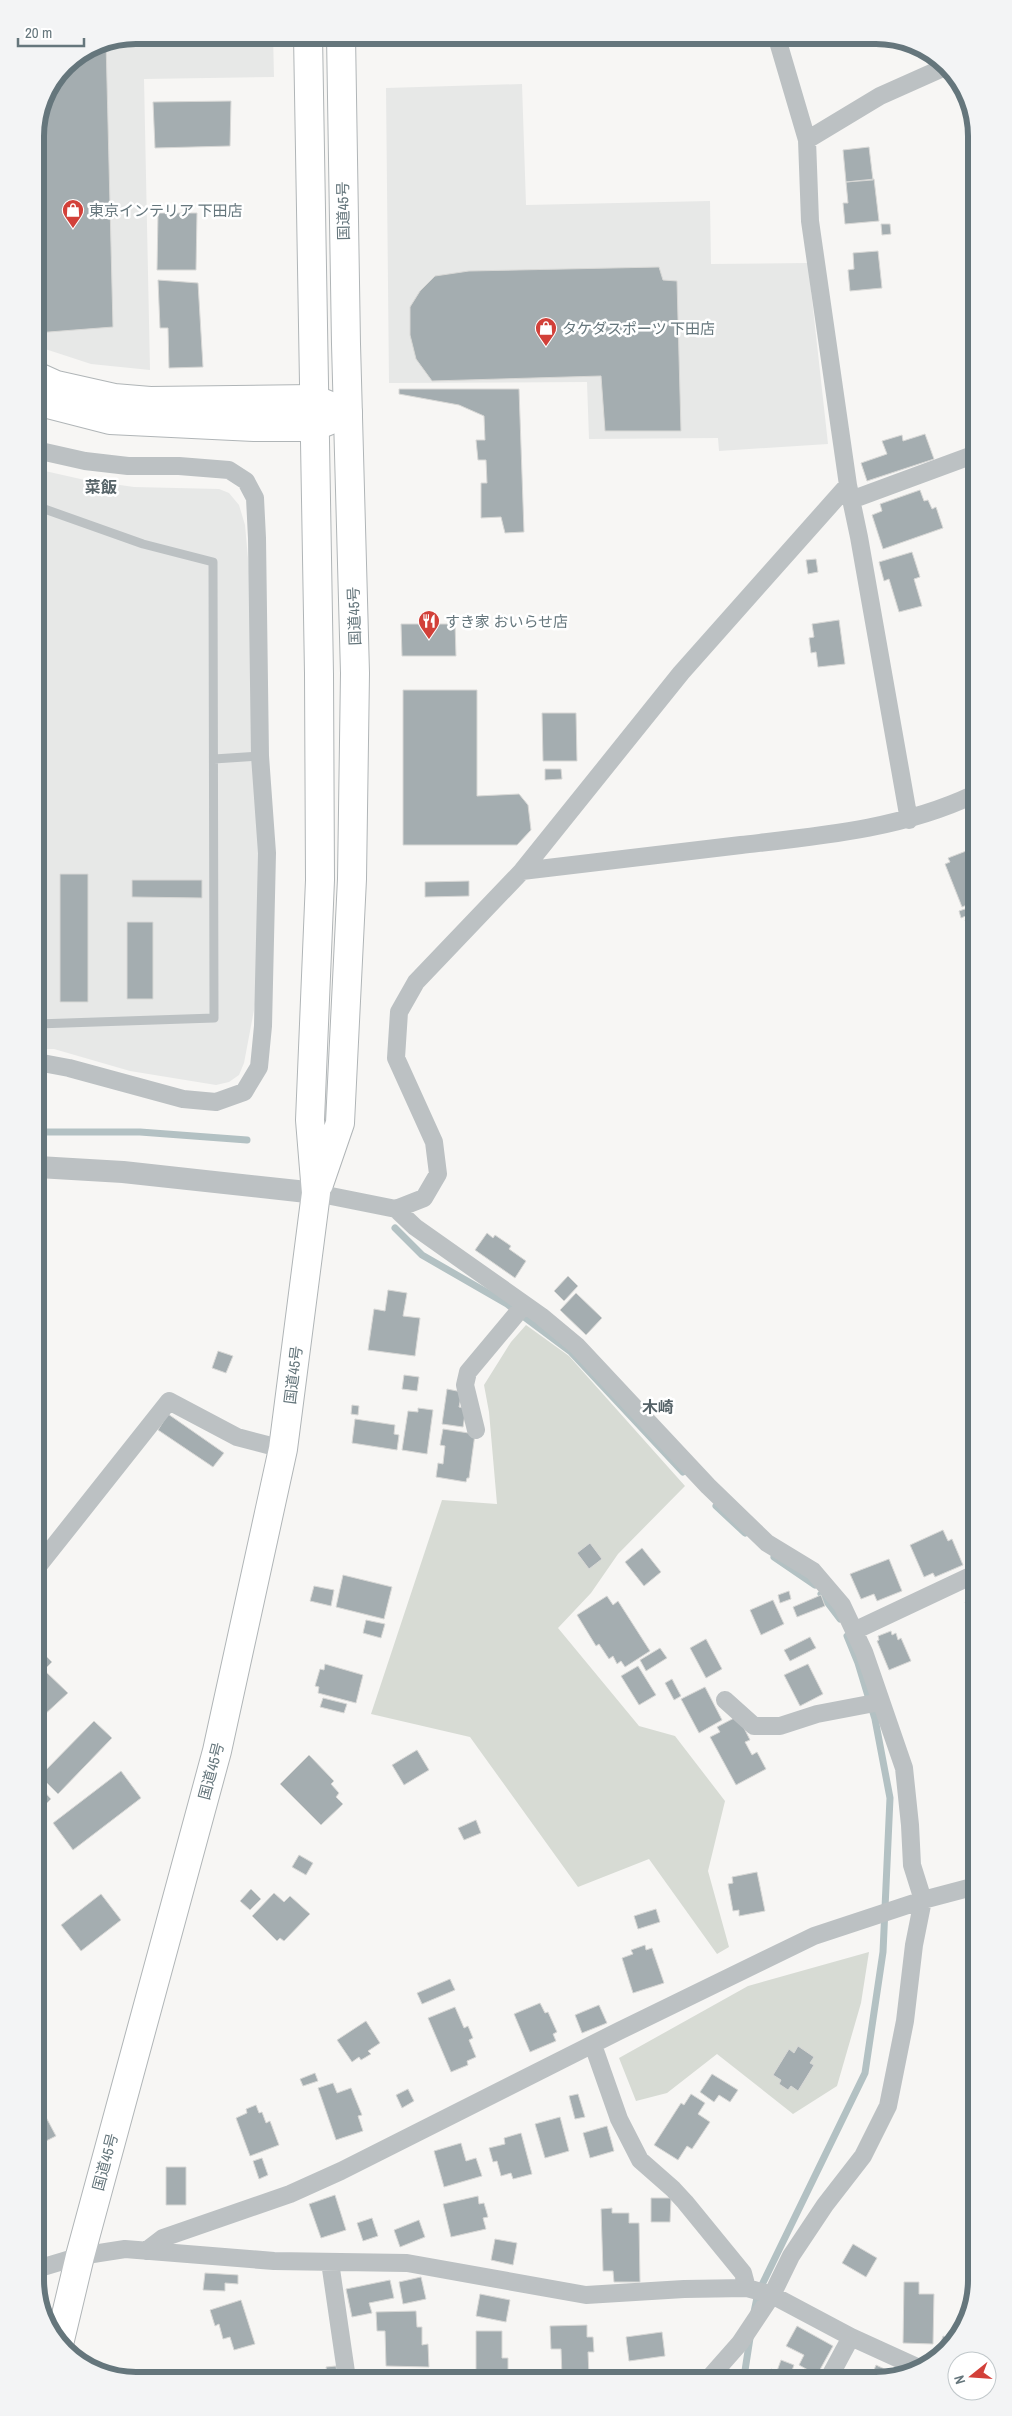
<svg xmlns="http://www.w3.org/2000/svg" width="1012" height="2416" font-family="'Archivo Narrow','Noto Sans JP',sans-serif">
  <rect width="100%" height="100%" fill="#f7f6f4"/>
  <path fill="#e7e8e7" d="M136,35H273L274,77L144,79L150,370L91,364L36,346L35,130L43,97L65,64L98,43Z
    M522,84L526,205L710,201L711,264L808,263L828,444L719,451L718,438L589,439L587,382L389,383L386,88Z
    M36,469L85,480L134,487L219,489L229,493L239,505L245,525L249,570L261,845L258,989L244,1063L239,1075L229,1082L216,1085L130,1071L54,1049H37Z"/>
  <path fill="#d7dbd4" d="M526,1325L569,1356L685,1486L618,1554L591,1593L558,1628L639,1726L675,1736L725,1801L708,1871L729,1947L717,1954L649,1859L578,1887L470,1737L371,1714L442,1500L497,1504L489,1412L484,1385L511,1342Z
    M869,1952L861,2003L837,2086L793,2114L717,2054L667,2093L636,2101L619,2058L748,1986Z"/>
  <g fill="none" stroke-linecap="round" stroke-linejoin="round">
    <path stroke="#b3c1c3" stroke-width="7" d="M38,1132H140L247,1140
      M395,1228L422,1255L507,1304L571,1352L683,1472
      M716,1506L745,1533
      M774,1557L815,1585
      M821,1594L840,1619
      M754,2312L758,2293L865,2073L883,1952L890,1798L875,1719L858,1663L847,1636
      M744,2377L750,2338"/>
  </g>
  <path fill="#a4adb0" stroke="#d8d8d6" d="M106,41L113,327L36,333L35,130L43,97L65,64L98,43Z
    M231,101L230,146L155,148L153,102Z
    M869,147L873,180L846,182L843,150Z
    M874,179L879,221L845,224L843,203H848L846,182Z
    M158,213H197L196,270H157Z
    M881,224H890L891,234L882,235Z
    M878,251L882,288L850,291L848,270L854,269L853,253Z
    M659,267L663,280L677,281L681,431H605L601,376L432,381L416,359L410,335V307L420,291L435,276L469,271Z
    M158,280L198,283L203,367L169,368L168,328H160Z
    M399,389H519L524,532L505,533L501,517L481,518V483H487L486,460H478L476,440H485L484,416L459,405L399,394Z
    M925,434L934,459L867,481L861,463L887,454L882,441L902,435L903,441Z
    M920,490L924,501L928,500L932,509L936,507L943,528L883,549L872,515L882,511L880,504Z
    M912,552L920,577L914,579L922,606L899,612L889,579L884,581L879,562Z
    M816,559L818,572L808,574L806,560Z
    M839,620L845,664L818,667L816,652L811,653L809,638L814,637L812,624Z
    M401,624H455L456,656H402Z
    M403,690H477V796L519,794L528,805L531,830L517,845H403Z
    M542,713H576L577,761H543Z
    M545,769H561L562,779L545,780Z
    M974,848V902L962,907L945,864L950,862L948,858Z
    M60,874H88V1002H60Z
    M132,880H202V898L132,897Z
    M469,881V896L425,897V882Z
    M965,909L968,915L961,918L959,911Z
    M974,917V943L965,920Z
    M127,922H153V999H127Z
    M487,1233L493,1238L495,1235L511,1246L509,1249L526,1261L515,1278L475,1250Z
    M568,1276L578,1286L564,1301L554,1291Z
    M388,1290L407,1293L403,1316L420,1318L415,1356L368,1350L374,1309L385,1311Z
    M576,1293L602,1318L586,1335L560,1310Z
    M218,1351L233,1356L226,1373L212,1368Z
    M404,1375L419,1377L417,1391L402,1389Z
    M447,1389L462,1392L459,1407L466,1408L463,1427L442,1424Z
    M352,1405L359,1406L358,1415L351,1414Z
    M418,1408L433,1410L427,1454L402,1450L408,1411L418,1412Z
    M168,1414L224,1453L213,1467L158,1430Z
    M355,1419L395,1425L394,1434L399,1435L397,1450L352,1443Z
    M443,1429L475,1434L469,1478H467L466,1482L436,1477L438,1463L443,1464L445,1446L440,1445Z
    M943,1530L948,1541L952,1539L963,1565L935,1577L933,1573L924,1577L910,1545Z
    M590,1543L602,1559L589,1569L577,1553Z
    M642,1548L661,1572L644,1586L625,1562Z
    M889,1559L902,1591L877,1601L874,1594L861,1599L850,1574Z
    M343,1575L392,1587L384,1619L336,1607Z
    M314,1586L334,1590L331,1606L310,1601Z
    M789,1591L791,1599L780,1603L778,1595Z
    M821,1595L825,1606L797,1617L793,1607Z
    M607,1596L613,1605L618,1601L650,1651L625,1667L621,1661L617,1664L613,1656L609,1659L599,1644L596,1646L577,1615Z
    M975,1598V1617L974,1613L970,1615L965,1602Z
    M773,1600L784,1624L761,1635L750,1610Z
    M366,1620L385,1624L381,1638L363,1633Z
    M891,1631L892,1635L896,1633L898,1640L901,1638L911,1661L889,1670L877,1641L879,1640L878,1636Z
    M810,1637L816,1648L790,1661L784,1650Z
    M706,1639L722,1669L706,1678L690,1648Z
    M660,1648L667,1658L646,1671L640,1660Z
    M39,1649L52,1662L44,1670L68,1693L43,1716L39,1712Z
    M325,1664L363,1675L356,1703L318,1693L319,1687L315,1686L320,1669L324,1670Z
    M808,1664L823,1694L800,1706L784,1675Z
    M638,1666L656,1695L639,1705L621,1676Z
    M672,1679L681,1696L674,1700L665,1683Z
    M705,1687L722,1720L699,1733L681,1699Z
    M323,1698L347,1704L344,1713L320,1707Z
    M738,1716L750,1740L745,1742L752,1755L757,1752L766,1769L736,1785L710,1737L720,1732L717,1727Z
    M94,1721L112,1738L58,1794L40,1776Z
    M417,1750L429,1770L404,1785L392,1765Z
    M309,1755L334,1781L331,1784L339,1793L336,1797L343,1804L321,1825L280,1784Z
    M121,1771L141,1798L73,1850L53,1823Z
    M39,1786L51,1799L39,1811Z
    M476,1820L481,1833L464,1840L458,1828Z
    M299,1855L313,1863L306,1875L292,1867Z
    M757,1872L765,1911L739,1916V1910L733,1911L728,1884L733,1883L732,1877Z
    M251,1889L261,1899L250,1910L240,1901Z
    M274,1893L284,1902L290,1896L310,1914L284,1941L280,1938L277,1941L252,1916Z
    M101,1894L121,1920L81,1951L61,1925Z
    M656,1909L660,1922L638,1929L634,1916Z
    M645,1945L646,1950L652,1948L664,1983L633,1993L622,1958L633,1954L631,1950Z
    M450,1979L455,1990L422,2004L417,1993Z
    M540,2003L545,2013L548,2012L557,2032L553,2034L556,2041L530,2052L514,2014Z
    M599,2005L607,2023L582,2033L575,2015Z
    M455,2007L464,2028L468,2026L473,2038L469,2040L476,2057L467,2061L468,2065L451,2072L428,2018Z
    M366,2021L380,2043L368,2051L371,2054L361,2060L359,2057L352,2062L337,2040Z
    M798,2046L814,2057L810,2063L814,2065L798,2091L791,2086L788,2090L779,2084L781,2080L773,2075L789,2049L794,2053Z
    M315,2073L318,2081L303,2086L300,2079Z
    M712,2074L738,2090L730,2102L719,2095L714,2102L700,2092Z
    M333,2083L337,2093L351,2088L362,2115L358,2116L363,2131L336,2140L318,2088Z
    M408,2089L414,2101L402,2108L396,2095Z
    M578,2094L585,2117L575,2119L569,2096Z
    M691,2094L705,2103L698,2114L710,2122L692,2149L687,2146L678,2160L654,2145L681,2103L684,2105Z
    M256,2105L259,2113L262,2112L266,2123L270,2121L279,2145L250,2156L236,2118L247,2113L246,2109Z
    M40,2106L56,2136L40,2144Z
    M560,2117L569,2151L545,2158L535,2124Z
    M607,2126L614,2151L590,2158L583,2133Z
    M521,2133L532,2174L513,2179L511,2173L501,2176L497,2161L493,2162L489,2148L505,2144L504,2138Z
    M461,2143L466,2161L476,2158L482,2176L444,2187L434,2151Z
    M262,2158L268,2175L259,2179L253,2161Z
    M166,2167H186V2205H166Z
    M335,2195L346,2230L321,2238L309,2204Z
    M478,2196L479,2204L484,2203L488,2217L483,2218L486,2229L451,2237L443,2204Z
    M651,2198H671L670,2222H651Z
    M612,2208V2213H629V2223H639L640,2282H614L613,2271H603L601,2209Z
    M372,2218L378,2236L363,2241L357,2223Z
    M419,2220L425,2237L400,2247L394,2230Z
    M495,2239L517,2243L513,2265L491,2260Z
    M853,2244L877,2258L866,2277L842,2263Z
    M205,2273L238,2275V2284L225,2283V2291L203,2290Z
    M421,2277L426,2299L403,2304L399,2282Z
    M390,2280L394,2298L369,2303L372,2313L352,2317L346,2289Z
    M904,2282H919V2294H934L933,2344L903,2343Z
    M480,2294L510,2300L506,2322L476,2316Z
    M241,2300L255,2344L234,2350L230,2337L223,2339L219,2324L215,2326L210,2310Z
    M416,2311L417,2327H422V2345L428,2344L429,2367L386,2366L385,2331H377L376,2312Z
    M587,2325V2337H593L594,2352H588L589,2376L562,2377L561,2349H551L550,2326Z
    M797,2326L833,2346L817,2375L799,2365L804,2355L786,2346Z
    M476,2331H502V2358H508V2370H476Z
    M662,2332L665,2356L629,2361L626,2337Z
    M943,2336L957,2340L943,2350L939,2349Z
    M781,2360L794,2365L790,2376L768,2377L771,2369L777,2371Z
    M876,2365L893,2373L892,2376L872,2375Z
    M336,2366L338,2379H328L326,2367Z
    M232,2370L236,2380H217L215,2375Z"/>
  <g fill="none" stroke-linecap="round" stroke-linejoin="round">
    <g stroke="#b0b5b7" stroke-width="30">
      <path id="trunk" d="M319,1184L340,1123L352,879L355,673L346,344L341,35
        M60,2340L80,2256L217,1751L283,1449L316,1193L310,1120L320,880L319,674L308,35"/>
    </g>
    <g stroke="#b0b5b7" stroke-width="30">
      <path id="motorway" d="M36,376L56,385L114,398L150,401L313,399L348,413
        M36,401L110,420L254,427H313L348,413"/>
    </g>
    <path stroke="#bcc1c3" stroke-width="9" d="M36,506L143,544L213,562L214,1018L37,1024
      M214,759L260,756"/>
    <path stroke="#bcc1c3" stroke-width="18" d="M776,35L807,140L810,221L848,485L859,537L909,820
      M807,140L880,96L945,67
      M36,450L85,461L128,466H179L229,470L246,481L255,498L257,538L260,756L267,853L263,1026L259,1067L244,1092L216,1102L183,1099L69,1068L37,1062
      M851,500L973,455
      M522,871C595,863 668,854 741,845C819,836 901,829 973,795
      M316,1193L396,1209L424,1198L438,1174L434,1142L396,1058L399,1012L416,982L522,871L681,673L848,485
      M396,1209L415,1227L541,1316L577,1346L708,1486L767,1543L813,1571L842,1605L864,1652L904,1768L910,1825L912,1865L923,1900L914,1945L905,2021L888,2106L863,2156L825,2205L791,2256L772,2295L740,2343L710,2377
      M476,1430L465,1385L468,1372L524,1305
      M39,1565L169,1401L237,1437L283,1449
      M854,1631L975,1574
      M725,1700L754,1726H780L817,1714L880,1702
      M593,2045L619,2119L640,2160L673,2189L685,2202L743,2273L747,2288
      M146,2251L163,2238L290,2194L341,2171L619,2031L814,1936L923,1900L976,1886
      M330,2262L347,2379
      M40,2268L80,2256L125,2249L274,2261L407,2263L586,2295L684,2289L747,2288L772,2295L851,2337L919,2368
      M830,2376L851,2337"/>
    <path stroke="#bcc1c3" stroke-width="22" d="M38,1167L123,1172L316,1193"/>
    <use href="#trunk" stroke="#fff" stroke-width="28"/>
    <use href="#motorway" stroke="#fff" stroke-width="28"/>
  </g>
  <defs>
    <g id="shop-pin" transform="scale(1.125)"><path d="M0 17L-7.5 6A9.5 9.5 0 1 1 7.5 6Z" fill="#d24039" stroke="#fff"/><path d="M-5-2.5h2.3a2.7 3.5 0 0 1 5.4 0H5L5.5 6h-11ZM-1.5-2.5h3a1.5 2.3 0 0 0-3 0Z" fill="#fff"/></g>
    <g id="restaurant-pin" transform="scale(1.125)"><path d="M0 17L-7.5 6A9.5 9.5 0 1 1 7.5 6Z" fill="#d24039" stroke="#fff"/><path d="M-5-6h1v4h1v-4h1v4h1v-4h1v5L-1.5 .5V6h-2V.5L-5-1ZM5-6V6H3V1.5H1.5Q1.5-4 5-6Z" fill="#fff"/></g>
  </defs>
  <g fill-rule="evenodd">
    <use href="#shop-pin" x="73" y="210"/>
    <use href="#shop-pin" x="546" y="328"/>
    <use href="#restaurant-pin" x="429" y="621"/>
  </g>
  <g text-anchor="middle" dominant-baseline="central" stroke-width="5" stroke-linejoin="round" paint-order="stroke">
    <g font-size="15" fill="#65767c" stroke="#fff" text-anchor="start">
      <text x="89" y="210">東京インテリア 下田店</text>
      <text x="562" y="328">タケダスポーツ 下田店</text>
      <text x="445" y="621">すき家 おいらせ店</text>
    </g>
    <g font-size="15" fill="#65767c" stroke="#fff">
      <text transform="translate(343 211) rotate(-91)">国道45号</text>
      <text transform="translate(354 616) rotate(-92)">国道45号</text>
      <text transform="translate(293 1375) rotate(-83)">国道45号</text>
      <text transform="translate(211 1771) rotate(-75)">国道45号</text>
      <text transform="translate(105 2162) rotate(-75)">国道45号</text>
    </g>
    <g font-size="16" font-weight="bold" fill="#566368" stroke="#fff">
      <text x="101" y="487">菜飯</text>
      <text x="658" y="1407">木崎</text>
    </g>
  </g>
  <path d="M0 0H1012V2416H0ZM136 44H876A92 92 0 0 1 968 136V2280A92 92 0 0 1 876 2372H136A92 92 0 0 1 44 2280V136A92 92 0 0 1 136 44Z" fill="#f3f4f5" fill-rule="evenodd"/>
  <path fill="none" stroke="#65767c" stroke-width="6" d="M136 44H876A92 92 0 0 1 968 136V2280A92 92 0 0 1 876 2372H136A92 92 0 0 1 44 2280V136A92 92 0 0 1 136 44Z"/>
  <g transform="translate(972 2376) rotate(253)"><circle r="24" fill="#ffffff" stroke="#c1c8cb"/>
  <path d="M0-4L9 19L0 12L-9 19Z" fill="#d24039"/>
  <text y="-8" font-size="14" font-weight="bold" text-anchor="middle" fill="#65767c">N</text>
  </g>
  <path d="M18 38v8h66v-8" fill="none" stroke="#65767c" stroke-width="2.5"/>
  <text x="25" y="38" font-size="15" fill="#65767c" stroke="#ffffff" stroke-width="4" paint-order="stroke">20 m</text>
</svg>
